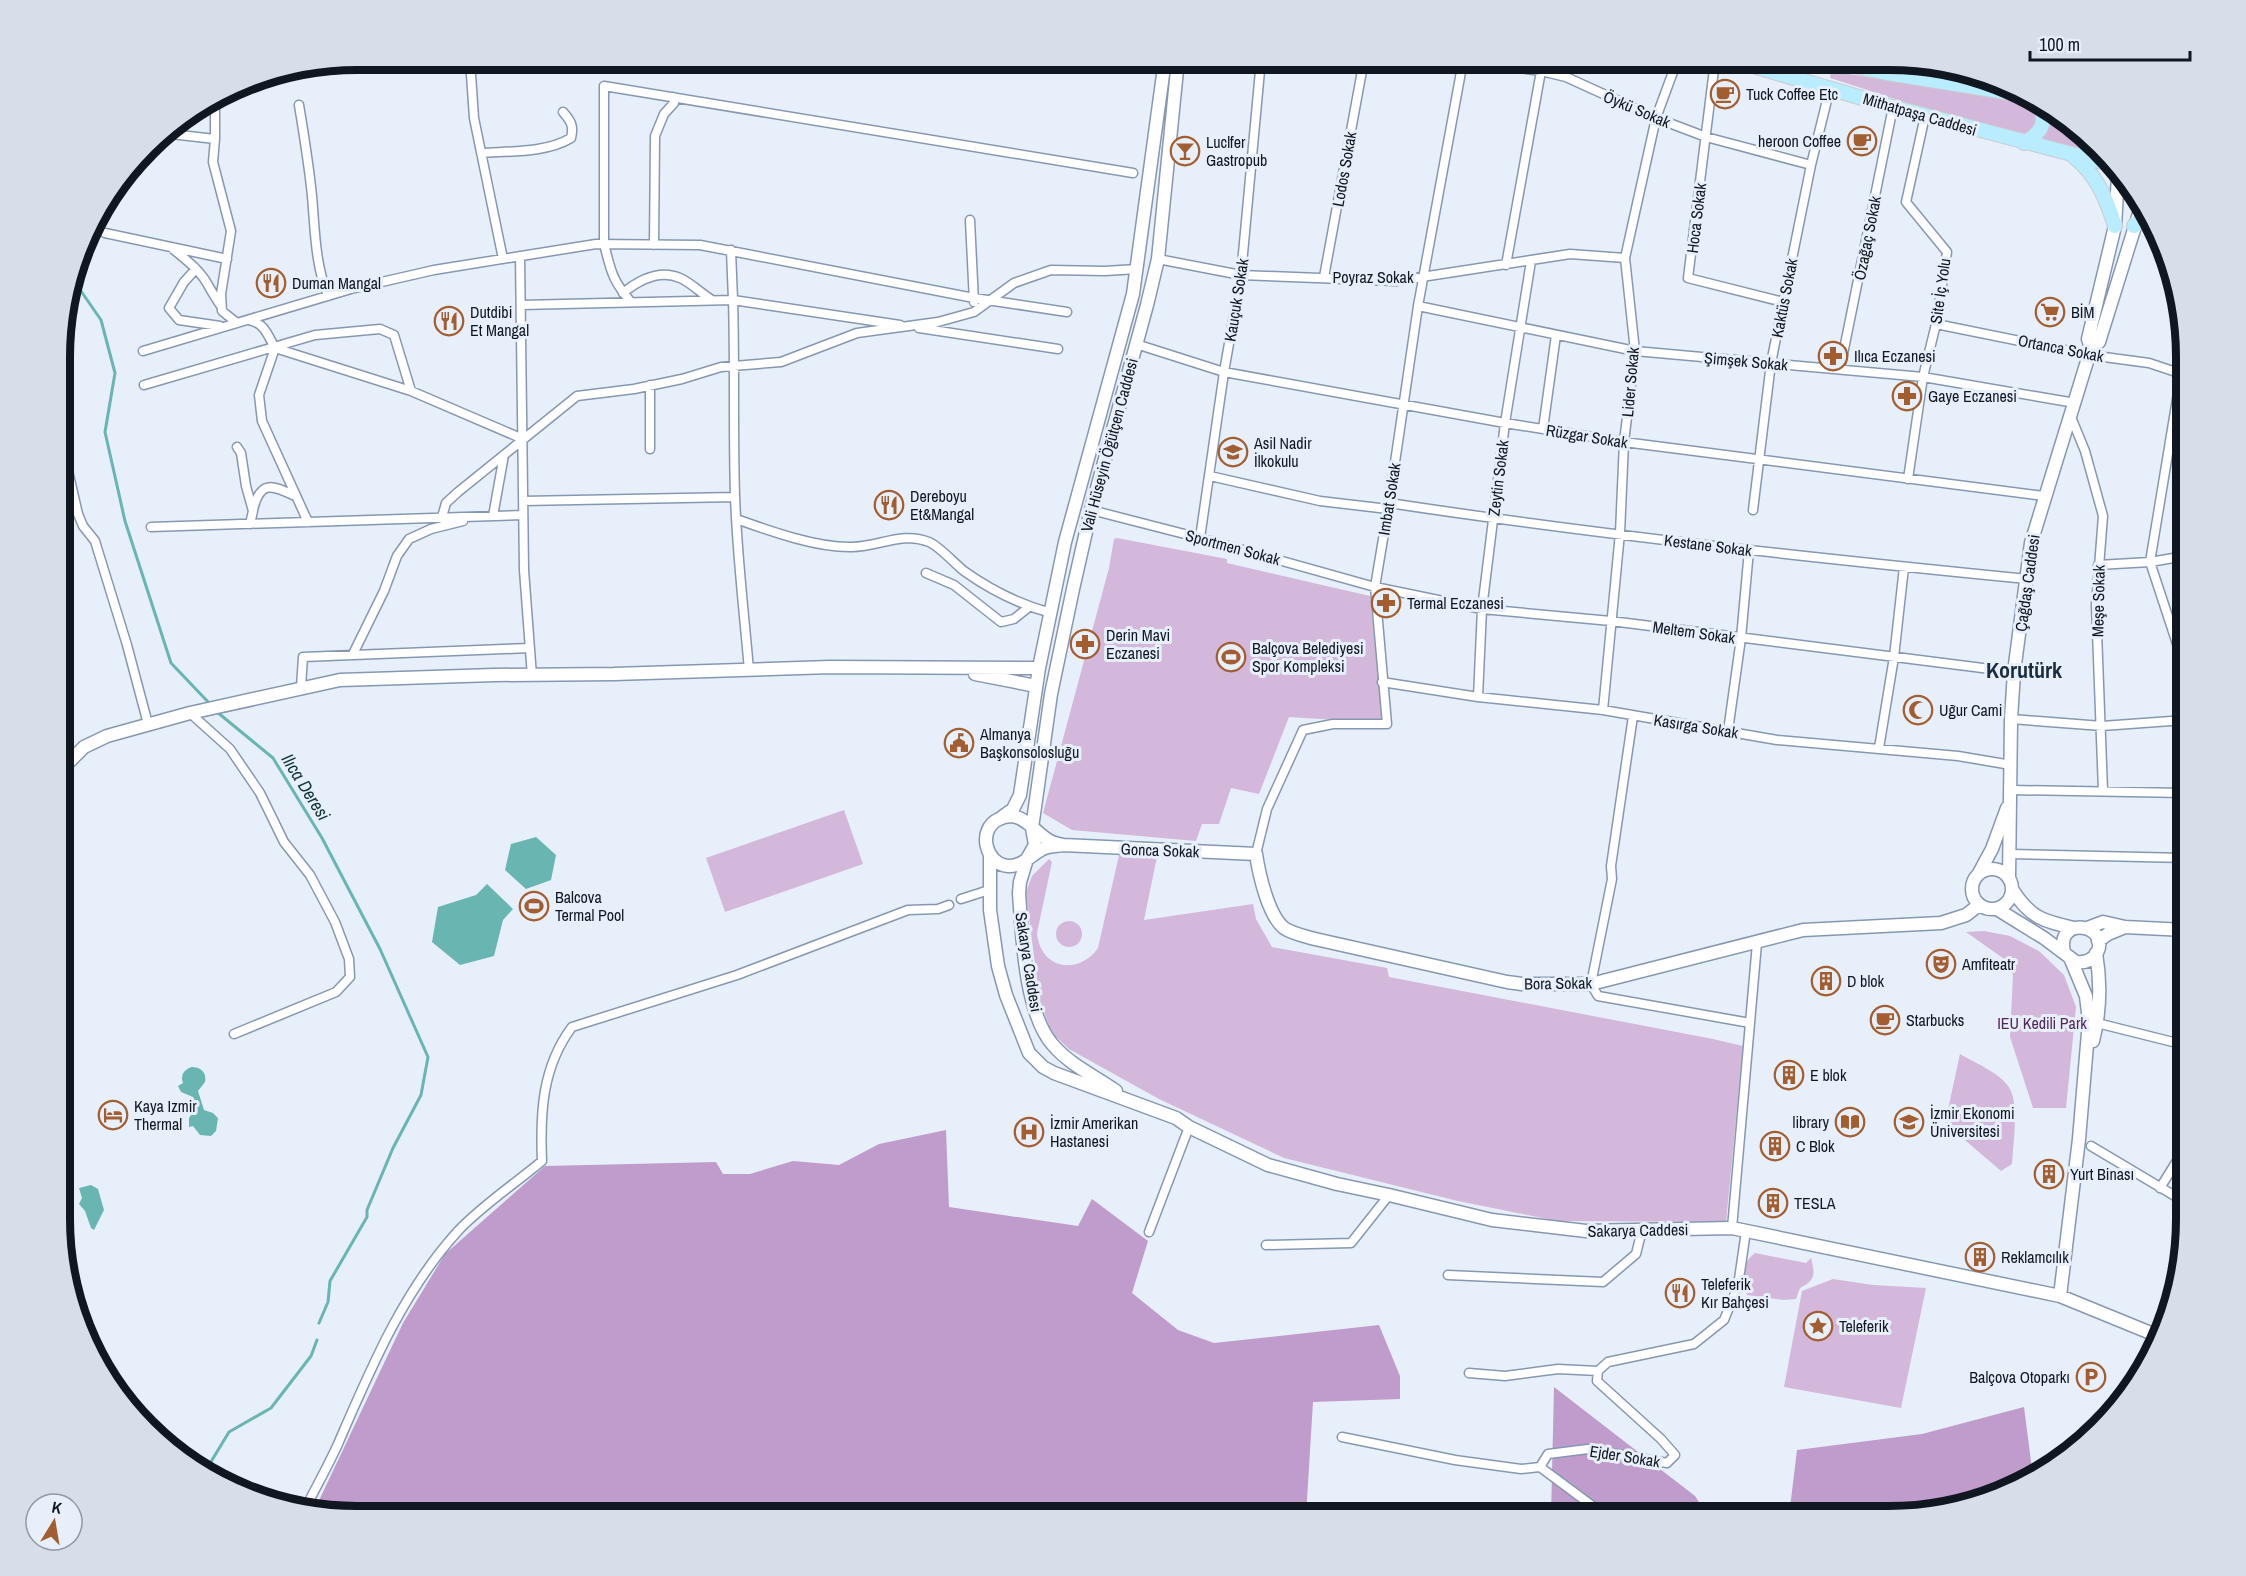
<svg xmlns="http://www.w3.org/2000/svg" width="2246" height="1576" font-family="'Archivo Narrow',sans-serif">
  <rect width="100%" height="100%" fill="#e7effa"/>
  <path fill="#d3b8db" d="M1831,71L2024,103L2033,107L2039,123L2028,134H2021L1923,108L1830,78Z
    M2048,110L2069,121L2095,150L2040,142C2047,131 2052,123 2048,110Z
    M1117,538L1227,559V563L1370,596L1383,723L1289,717L1259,794L1231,788L1219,824H1202L1196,841L1072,830L1043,813L1109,568L1114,539Z
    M844,810L863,864L725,912L706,858Z
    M1119,855L1157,857L1144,920L1253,904L1256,919L1272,947L1387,968L1389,977L1713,1039L1743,1046L1726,1222L1557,1221L1458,1201L1284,1158L1159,1099L1069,1049L1051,1032L1039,997L1026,892L1032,876L1049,859L1052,862L1037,933C1040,968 1077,977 1098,948Z
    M1056 934a13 13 0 1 1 26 0a13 13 0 1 1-26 0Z
    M1984,931L2010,936L2039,951L2064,975L2076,1007L2066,1108H2033L2010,1037L2013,975L2007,961L1966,932Z
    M1960,1054C1975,1063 2001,1073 2010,1089C2019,1106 2013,1145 2012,1164L2001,1171L1945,1123Z
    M1755,1253L1806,1263L1811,1258C1815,1274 1816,1280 1800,1288L1796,1299L1784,1300L1747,1295C1741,1280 1741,1263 1755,1253Z
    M1833,1279L1873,1285L1926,1288L1901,1408L1784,1387L1802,1291Z"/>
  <path fill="#bf9ccb" d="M946,1130L949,1207L1078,1226L1092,1199L1148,1241L1132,1293L1178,1330L1214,1343L1379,1325L1400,1376V1399L1313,1402L1306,1516L338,1515L314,1511L403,1323L445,1254L545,1166L716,1162L723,1174H750L793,1161L839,1165L879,1144Z
    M1554,1387L1695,1496L1708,1516H1551Z
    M2024,1407L2033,1477C1965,1522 1868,1516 1789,1516L1797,1450L1922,1434Z"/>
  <path fill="#68b5b1" d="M536,837L556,855L551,880L526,889L505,870L511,844Z
    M487,884L513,909L503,920L494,956L460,965L432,942L438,907L476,895Z
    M192,1067C201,1067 207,1073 205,1082L198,1091L204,1110L213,1113L218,1118L216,1131L211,1136L200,1135L193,1126L189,1127V1118L196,1108L193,1097L181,1092L178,1086L183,1083C180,1076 184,1069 192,1067Z
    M91,1185L98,1189L104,1210L94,1230L91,1228L85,1211L79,1204L82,1198L79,1188Z"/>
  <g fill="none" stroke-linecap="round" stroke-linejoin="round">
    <path stroke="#68b5b1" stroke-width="3" d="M74,281L101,320L115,373L105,432L125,521L171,663L211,705
      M217,712L273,758L322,838L380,949L428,1057L421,1095L393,1148L367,1210V1217L330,1281L328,1302L319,1323
      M206,1470L229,1432L271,1408L311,1356L317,1340"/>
    <g stroke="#8698b0" stroke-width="11">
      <path id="street" d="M470,60L474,118L503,259
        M1461,60L1541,71L1566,77L1656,118L1706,137L1811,165
        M1715,61L1688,278L1783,302
        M299,105C304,135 309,166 312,196C315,230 315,264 328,296
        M162,133L215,139V101
        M215,139L213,162L231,231L221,294L222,311L237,323
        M481,153C510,151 546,153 571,138C574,126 571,121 563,112
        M970,220L974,302
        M105,233L227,259
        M654,245L655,136L664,114L674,103L673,97
        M173,249C185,259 200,270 208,285C212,292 216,299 221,306
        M731,250L733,300L900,325
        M520,256L524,570L532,676
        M1158,259L1241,275L1396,281L1570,254L1625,258
        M1506,265L1543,60
        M195,270L184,282L169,308L179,320L220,326
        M1324,277L1364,60
        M623,293C639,280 659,269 680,278C690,282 702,294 712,300
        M631,302C612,280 611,271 604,244V86L1133,173
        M521,305L733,300C735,365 733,431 735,496C737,554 744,612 749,670
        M1418,306L1635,351L1923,377L2075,403
        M249,320C265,323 268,336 275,348L411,391
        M1936,324L2089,355L2149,363L2185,375
        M919,328L1058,349
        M63,333L65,353L63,414
        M1136,344L1224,372L1505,423L1624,442L2044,496
        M275,348L259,395L262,421L308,522
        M143,351L351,289L434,270L596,244L700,245L974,298L1067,312
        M1840,369L1893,107
        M2181,375L2150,562L2185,668
        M144,385L315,335L380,329L394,335L411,391L523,439
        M2071,417L2085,451L2103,516L2096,605L2103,791
        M2174,423L2185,424
        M1543,429L1556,335
        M237,447L241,453L246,486L253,511L250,524
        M63,449L78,514L83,526L95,541L127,645L148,724
        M650,449V385
        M1210,476L1320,501L1388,509
        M1908,479L1923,377L1936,324L1947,252L1906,202L1925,116
        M523,501L735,497
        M1389,503C1601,535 1814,558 2027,579
        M253,510C260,481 271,484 295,496
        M1091,510L1200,538L1375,587L1482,609L1611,621L2014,672
        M1753,510L1771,363L1811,165L1830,88
        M493,516L504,455
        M442,517L446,503L458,492L577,396L634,389L682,379L721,367L781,362L857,333L938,322L974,312L1014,283L1051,270L1105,271L1137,269
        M736,519C770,531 817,548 852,547C879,547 902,531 929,542C939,546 954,563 964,571C992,591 1018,604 1051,613
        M151,527L523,515
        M1200,538L1224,372L1241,275L1261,60
        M2098,565L2150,562L2185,556
        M926,573L954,585L1001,622L1014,619L1029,607
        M353,654L384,591L397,556L409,539L431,529L463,521
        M1382,682L1478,697L1603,710L1777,740L1958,756L2011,765
        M301,687L303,657L530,648
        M1478,697L1482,609L1505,423L1531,261
        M1603,710L1620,533L1624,442L1635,351L1625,258L1656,118L1677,61
        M190,713L230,749L260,793L284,842L310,875L335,922L349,959L350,977L336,992L234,1034
        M1633,716L1611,866L1612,879L1591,984L1598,996L1750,1023L1732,1228
        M2011,719L2102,726L2185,720
        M1728,731L1741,638L1749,550
        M1879,748L1894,657L1904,567
        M2012,790L2185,793
        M1256,854L1267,809L1303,730L1333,724H1387L1375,587L1389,503L1418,306L1463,61
        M2009,854L2185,858
        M961,899L989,890
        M2093,1022L2185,1045
        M1750,1023L1757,943
        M2091,1146L2185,1202
        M2160,1188L2185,1148
        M1149,1232L1189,1127
        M1266,1245L1351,1243L1389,1195
        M1448,1275L1603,1282L1636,1254L1642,1230
        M1469,1373L1505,1376L1558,1369L1598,1371
        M1342,1437L1455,1460L1521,1469L1540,1467L1548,1454L1588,1449L1667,1463L1675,1455L1661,1439L1597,1381L1598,1371L1608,1362L1694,1344L1724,1320L1738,1286L1746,1231
        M1540,1467L1606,1516
        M305,1509C316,1487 328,1466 338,1444C370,1370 403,1291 458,1231C480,1207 517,1182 542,1161C540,1113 542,1067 572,1027L737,975L908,910L938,909L949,905
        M1424,1516L1425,1513L1440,1516
        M1559,1516L1590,1506"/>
    </g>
    <g stroke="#8698b0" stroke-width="15">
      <path id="secondary" d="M2091,348L2088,339L2115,226L2118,176
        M975,674L1036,686
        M63,768L84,747L107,736L190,713L340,680L494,675L614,674L830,667L1039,668
        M1002,817L1013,809L1020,795L1039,668L1065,542L1133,294L1165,60
        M1063,845C1059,844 1054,843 1050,841C1033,832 1022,808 999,819C977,829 985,864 1008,866C1023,867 1032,853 1045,848C1050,846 1058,846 1063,845L1256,854C1259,874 1268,915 1284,928C1293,934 1305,936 1315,939L1507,982L1522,984H1591L1803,930L1941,923L1966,915L1979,905
        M990,856V910L998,966L1006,995L1029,1053L1043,1067L1054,1073L1176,1118L1189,1127L1268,1165L1337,1184L1389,1195L1492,1220L1586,1231L1732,1228L2060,1296L2158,1336
        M1972 889a20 20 0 1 1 40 0a20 20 0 1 1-40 0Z
        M1979,873L1992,849L2007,808
        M2009,879L2011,719L2014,672L2031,543L2089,355L2091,348L2099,342L2142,204
        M2012,889C2030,918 2043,921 2074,928
        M1997,909L2044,938L2076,962C2085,963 2092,961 2097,953C2111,924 2055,915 2064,952
        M2087,928L2103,922L2125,927L2185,930
        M2098,941L2108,934L2125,927
        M2093,1041C2100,1013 2101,982 2096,953
        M1116,1091C1095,1076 1070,1065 1053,1045C1025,1014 1022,935 1019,893L1020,882L1027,859L1035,845L1032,828L1051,694L1073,589L1091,510L1147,305L1158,259L1178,60
        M2060,1296L2079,1139L2089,1021L2086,996L2071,960"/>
    </g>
    <g stroke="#caccce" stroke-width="16">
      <path id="primary" d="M1736,61L1893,107L2106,163
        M1830,61L1887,73L2018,94
        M2024,143C2040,134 2050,121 2037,104
        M2073,156C2097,175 2106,198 2115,226
        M2134,226L2148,212"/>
    </g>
    <use href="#street" stroke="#fff" stroke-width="8"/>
    <use href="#secondary" stroke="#fff" stroke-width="12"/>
    <use href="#primary" stroke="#b8ecfe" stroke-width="14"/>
  </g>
  <defs>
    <g id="cafe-ring" transform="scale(1.5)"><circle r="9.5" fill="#e7effa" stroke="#a25e30" stroke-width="1.5"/><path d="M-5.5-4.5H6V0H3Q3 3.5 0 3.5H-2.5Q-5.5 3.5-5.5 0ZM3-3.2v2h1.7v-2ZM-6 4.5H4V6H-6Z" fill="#a25e30"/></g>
    <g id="bar-ring" transform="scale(1.5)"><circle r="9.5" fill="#e7effa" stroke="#a25e30" stroke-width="1.5"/><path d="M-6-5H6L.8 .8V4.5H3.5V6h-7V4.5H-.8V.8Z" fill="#a25e30"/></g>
    <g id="restaurant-ring" transform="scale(1.5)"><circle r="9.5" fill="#e7effa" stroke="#a25e30" stroke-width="1.5"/><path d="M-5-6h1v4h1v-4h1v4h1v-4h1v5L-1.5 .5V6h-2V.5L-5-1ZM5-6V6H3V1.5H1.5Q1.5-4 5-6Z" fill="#a25e30"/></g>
    <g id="supermarket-ring" transform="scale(1.5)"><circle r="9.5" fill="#e7effa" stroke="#a25e30" stroke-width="1.5"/><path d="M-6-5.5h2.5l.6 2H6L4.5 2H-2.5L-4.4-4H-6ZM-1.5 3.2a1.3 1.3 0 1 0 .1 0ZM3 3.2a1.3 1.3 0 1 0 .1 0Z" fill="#a25e30"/></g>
    <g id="pharmacy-ring" transform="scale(1.5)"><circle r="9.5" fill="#e7effa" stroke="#a25e30" stroke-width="1.5"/><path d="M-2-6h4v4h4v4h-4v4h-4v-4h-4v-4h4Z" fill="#a25e30"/></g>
    <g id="school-ring" transform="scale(1.5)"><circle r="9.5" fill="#e7effa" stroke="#a25e30" stroke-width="1.5"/><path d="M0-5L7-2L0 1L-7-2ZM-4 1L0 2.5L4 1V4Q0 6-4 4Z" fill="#a25e30"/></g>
    <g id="stadium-ring" transform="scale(1.5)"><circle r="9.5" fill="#e7effa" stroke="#a25e30" stroke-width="1.5"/><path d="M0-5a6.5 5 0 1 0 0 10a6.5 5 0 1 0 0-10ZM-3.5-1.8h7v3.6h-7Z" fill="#a25e30"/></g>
    <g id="mosque-ring" transform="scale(1.5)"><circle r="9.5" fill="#e7effa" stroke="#a25e30" stroke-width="1.5"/><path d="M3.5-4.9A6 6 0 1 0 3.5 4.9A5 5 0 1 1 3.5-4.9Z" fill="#a25e30"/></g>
    <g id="civic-ring" transform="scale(1.5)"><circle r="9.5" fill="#e7effa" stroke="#a25e30" stroke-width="1.5"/><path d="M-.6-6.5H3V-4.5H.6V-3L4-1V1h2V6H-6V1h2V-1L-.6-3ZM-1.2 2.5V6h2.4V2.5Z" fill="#a25e30"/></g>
    <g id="theatre-ring" transform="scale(1.5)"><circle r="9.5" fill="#e7effa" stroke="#a25e30" stroke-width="1.5"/><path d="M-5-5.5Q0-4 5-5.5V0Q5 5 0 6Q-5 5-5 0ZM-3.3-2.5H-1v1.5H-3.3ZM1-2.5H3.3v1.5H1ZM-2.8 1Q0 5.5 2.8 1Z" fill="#a25e30"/></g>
    <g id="building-ring" transform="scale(1.5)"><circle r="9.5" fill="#e7effa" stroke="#a25e30" stroke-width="1.5"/><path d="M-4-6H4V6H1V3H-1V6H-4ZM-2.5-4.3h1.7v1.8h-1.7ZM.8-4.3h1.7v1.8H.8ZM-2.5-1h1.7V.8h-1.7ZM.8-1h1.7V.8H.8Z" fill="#a25e30"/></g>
    <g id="hotel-ring" transform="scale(1.5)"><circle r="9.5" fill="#e7effa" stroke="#a25e30" stroke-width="1.5"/><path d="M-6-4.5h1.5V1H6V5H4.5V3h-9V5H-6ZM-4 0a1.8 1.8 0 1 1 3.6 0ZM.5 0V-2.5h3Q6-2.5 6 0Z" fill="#a25e30"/></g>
    <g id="library-ring" transform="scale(1.5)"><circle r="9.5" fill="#e7effa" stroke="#a25e30" stroke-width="1.5"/><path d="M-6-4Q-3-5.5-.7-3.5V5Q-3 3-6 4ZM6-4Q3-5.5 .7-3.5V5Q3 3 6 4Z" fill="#a25e30"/></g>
    <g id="university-ring" transform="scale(1.5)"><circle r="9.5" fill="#e7effa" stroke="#a25e30" stroke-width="1.5"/><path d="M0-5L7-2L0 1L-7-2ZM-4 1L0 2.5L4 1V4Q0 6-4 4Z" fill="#a25e30"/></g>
    <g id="hospital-ring" transform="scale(1.5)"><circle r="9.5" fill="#e7effa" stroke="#a25e30" stroke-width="1.5"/><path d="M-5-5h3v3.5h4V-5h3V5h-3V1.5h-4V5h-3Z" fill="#a25e30"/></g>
    <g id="sight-ring" transform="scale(1.5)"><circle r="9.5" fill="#e7effa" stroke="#a25e30" stroke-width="1.5"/><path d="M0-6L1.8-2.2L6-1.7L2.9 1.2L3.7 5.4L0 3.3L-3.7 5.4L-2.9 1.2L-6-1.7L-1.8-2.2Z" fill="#a25e30"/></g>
    <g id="parking-ring" transform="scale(1.5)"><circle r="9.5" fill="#e7effa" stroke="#a25e30" stroke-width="1.5"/><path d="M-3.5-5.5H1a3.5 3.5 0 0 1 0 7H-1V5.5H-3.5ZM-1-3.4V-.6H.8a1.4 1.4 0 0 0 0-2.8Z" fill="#a25e30"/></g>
  </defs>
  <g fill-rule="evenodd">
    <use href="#cafe-ring" x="1725" y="94"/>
    <use href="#cafe-ring" x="1862" y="141"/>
    <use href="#bar-ring" x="1185" y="151"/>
    <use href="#restaurant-ring" x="271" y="283"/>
    <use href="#supermarket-ring" x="2050" y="312"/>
    <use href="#restaurant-ring" x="449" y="321"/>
    <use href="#pharmacy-ring" x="1833" y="356"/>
    <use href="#pharmacy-ring" x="1907" y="396"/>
    <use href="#school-ring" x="1233" y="452"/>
    <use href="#restaurant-ring" x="889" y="505"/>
    <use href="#pharmacy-ring" x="1386" y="603"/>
    <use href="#pharmacy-ring" x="1085" y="644"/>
    <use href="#stadium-ring" x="1231" y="657"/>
    <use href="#mosque-ring" x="1918" y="710"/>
    <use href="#civic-ring" x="959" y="743"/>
    <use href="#stadium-ring" x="534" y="906"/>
    <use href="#theatre-ring" x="1941" y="964"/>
    <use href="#building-ring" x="1826" y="981"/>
    <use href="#cafe-ring" x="1885" y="1020"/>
    <use href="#building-ring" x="1789" y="1075"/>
    <use href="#hotel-ring" x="113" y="1115"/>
    <use href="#library-ring" x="1850" y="1122"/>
    <use href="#university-ring" x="1909" y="1122"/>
    <use href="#hospital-ring" x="1029" y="1132"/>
    <use href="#building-ring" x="1775" y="1146"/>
    <use href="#building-ring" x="2049" y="1174"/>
    <use href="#building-ring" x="1773" y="1203"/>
    <use href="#building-ring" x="1980" y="1257"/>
    <use href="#restaurant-ring" x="1680" y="1293"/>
    <use href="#sight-ring" x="1818" y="1326"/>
    <use href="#parking-ring" x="2091" y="1377"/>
  </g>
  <g text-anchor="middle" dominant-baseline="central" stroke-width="6" stroke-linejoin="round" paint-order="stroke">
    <g font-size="16" fill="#101720" stroke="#e7effa" text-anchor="start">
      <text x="1746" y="94">Tuck Coffee Etc</text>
      <text x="1841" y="141" text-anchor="end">heroon Coffee</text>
      <text x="1206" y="142">Luclfer<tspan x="1206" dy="18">Gastropub</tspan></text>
      <text x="292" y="283">Duman Mangal</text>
      <text x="470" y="312">Dutdibi<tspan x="470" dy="18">Et Mangal</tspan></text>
      <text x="2071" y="312">BİM</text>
      <text x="1854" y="356">Ilıca Eczanesi</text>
      <text x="1928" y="396">Gaye Eczanesi</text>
      <text x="1254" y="443">Asil Nadir<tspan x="1254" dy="18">İlkokulu</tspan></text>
      <text x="910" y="496">Dereboyu<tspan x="910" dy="18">Et&amp;Mangal</tspan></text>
      <text x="1407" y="603">Termal Eczanesi</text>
      <text x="1106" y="635">Derin Mavi<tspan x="1106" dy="18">Eczanesi</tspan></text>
      <text x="1252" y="648">Balçova Belediyesi<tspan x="1252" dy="18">Spor Kompleksi</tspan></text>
      <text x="1939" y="710">Uğur Cami</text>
      <text x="980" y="734">Almanya<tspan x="980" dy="18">Başkonsolosluğu</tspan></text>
      <text x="555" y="897">Balcova<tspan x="555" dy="18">Termal Pool</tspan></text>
      <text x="1962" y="964">Amfiteatr</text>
      <text x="1847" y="981">D blok</text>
      <text x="1906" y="1020">Starbucks</text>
      <text x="1810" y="1075">E blok</text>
      <text x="134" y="1106">Kaya Izmir<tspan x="134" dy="18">Thermal</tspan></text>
      <text x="1930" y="1113">İzmir Ekonomi<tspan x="1930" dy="18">Üniversitesi</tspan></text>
      <text x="1829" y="1122" text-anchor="end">library</text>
      <text x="1050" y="1123">İzmir Amerikan<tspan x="1050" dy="18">Hastanesi</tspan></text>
      <text x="1796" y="1146">C Blok</text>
      <text x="2070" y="1174">Yurt Binası</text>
      <text x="1794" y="1203">TESLA</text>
      <text x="2001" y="1257">Reklamcılık</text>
      <text x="1701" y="1284">Teleferik<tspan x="1701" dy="18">Kır Bahçesi</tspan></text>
      <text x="1839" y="1326">Teleferik</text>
      <text x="2070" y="1377" text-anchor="end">Balçova Otoparkı</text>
    </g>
    <g font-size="16" fill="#101720" stroke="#e7effa">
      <text transform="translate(1637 109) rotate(23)">Öykü Sokak</text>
      <text transform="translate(1920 114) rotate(16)">Mithatpaşa Caddesi</text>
      <text transform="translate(1344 169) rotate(-80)">Lodos Sokak</text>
      <text transform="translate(1696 218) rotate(-83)">Hoca Sokak</text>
      <text transform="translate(1867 238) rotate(-79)">Özağaç Sokak</text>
      <text x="1373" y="277">Poyraz Sokak</text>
      <text transform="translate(1940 291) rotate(-82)">Site İç Yolu</text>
      <text transform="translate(1784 298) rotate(-79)">Kaktüs Sokak</text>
      <text transform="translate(1236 300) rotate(-81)">Kauçuk Sokak</text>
      <text transform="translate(2061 348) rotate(11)">Ortanca Sokak</text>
      <text transform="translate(1746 361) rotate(5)">Şimşek Sokak</text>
      <text transform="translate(1630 382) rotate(-85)">Lider Sokak</text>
      <text transform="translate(1587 436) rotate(9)">Rüzgar Sokak</text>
      <text transform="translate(1109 445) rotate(-75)">Vali Hüseyin Öğütçen Caddesi</text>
      <text transform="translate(1498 478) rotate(-83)">Zeytin Sokak</text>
      <text transform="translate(1389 499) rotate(-81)">Imbat Sokak</text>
      <text transform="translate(1708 545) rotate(7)">Kestane Sokak</text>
      <text transform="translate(1233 547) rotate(15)">Sportmen Sokak</text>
      <text transform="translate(2027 583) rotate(-82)">Çağdaş Caddesi</text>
      <text transform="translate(2098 601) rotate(-89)">Meşe Sokak</text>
      <text transform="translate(1694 632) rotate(8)">Meltem Sokak</text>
      <text transform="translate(1696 726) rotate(9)">Kasırga Sokak</text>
      <text transform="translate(1160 850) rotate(2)">Gonca Sokak</text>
      <text transform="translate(1029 962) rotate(81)">Sakarya Caddesi</text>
      <text transform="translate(1558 983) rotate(-1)">Bora Sokak</text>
      <text transform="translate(1638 1230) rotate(-1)">Sakarya Caddesi</text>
      <text transform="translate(1625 1456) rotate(9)">Ejder Sokak</text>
    </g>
    <g font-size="16" fill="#52255f" stroke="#e7effa">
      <text x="2042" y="1023">IEU Kedili Park</text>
    </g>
    <g font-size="18" font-style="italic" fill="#0f3634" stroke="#e7effa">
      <text transform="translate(306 787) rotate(58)">Ilıca Deresi</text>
    </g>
    <g font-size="22" font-weight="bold" fill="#1c2c3f" stroke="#e7effa">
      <text x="2024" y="670">Korutürk</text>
    </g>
  </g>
  <path d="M0 0H2246V1576H0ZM357 70H1889A287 287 0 0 1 2176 357V1219A287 287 0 0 1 1889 1506H357A287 287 0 0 1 70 1219V357A287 287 0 0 1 357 70Z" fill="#d6dee9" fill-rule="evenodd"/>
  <path fill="none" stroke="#101720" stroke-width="8" d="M357 70H1889A287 287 0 0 1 2176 357V1219A287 287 0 0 1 1889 1506H357A287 287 0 0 1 70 1219V357A287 287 0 0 1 357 70Z"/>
  <g transform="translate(54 1522) rotate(11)"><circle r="28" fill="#e7effa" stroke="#9199a3" stroke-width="1.5"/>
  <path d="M0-4.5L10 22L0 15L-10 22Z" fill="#a25e30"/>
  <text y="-9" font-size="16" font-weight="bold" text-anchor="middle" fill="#101720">K</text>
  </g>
  <path d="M2030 51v9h160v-9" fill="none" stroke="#101720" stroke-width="3"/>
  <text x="2039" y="51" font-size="18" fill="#101720" stroke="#e7effa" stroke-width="4.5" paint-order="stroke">100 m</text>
</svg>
